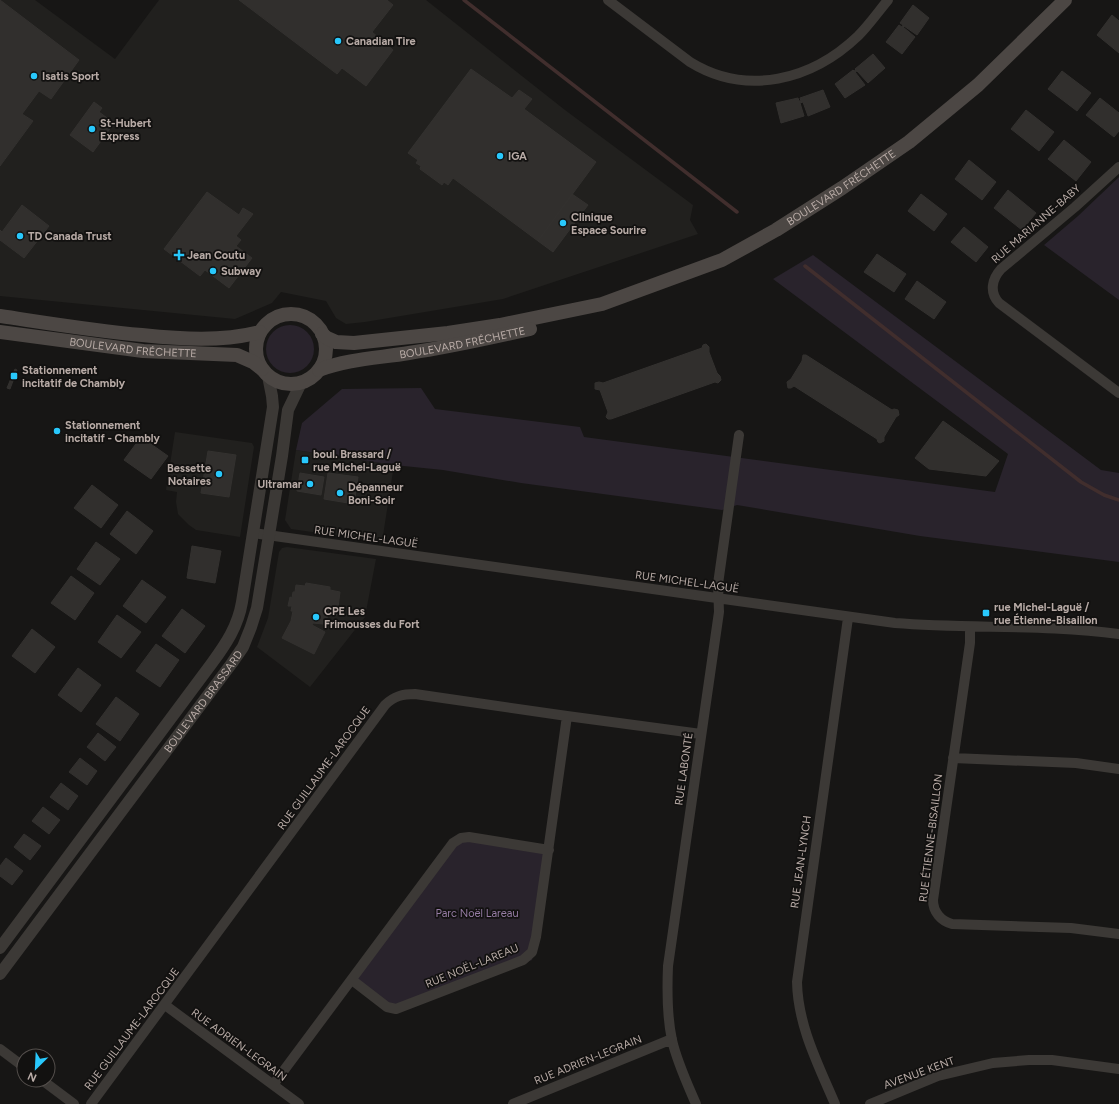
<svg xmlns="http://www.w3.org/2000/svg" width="1119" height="1104" font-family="Figtree,sans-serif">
  <rect width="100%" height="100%" fill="#171615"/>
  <path fill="#21201e" d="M0,0H35L115,59L159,0H426L565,110L693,205L690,220L698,234L503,299L365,322L346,324L336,318L326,301L281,292L272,303L235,319L0,296Z
    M175,432L252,443L254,447L240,537L196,530L189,525L178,514L176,502L177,492L166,490Z
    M296,450L394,465L382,542L291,529L285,520Z
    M287,547L376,559L365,617L310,687L257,647L268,618L279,552L282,548Z"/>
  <path fill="#29232c" d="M1119,177V300L1044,245L1078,216Z
    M813,255L1101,470L1119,473V562L920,536L737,505L722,510L521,483L443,470L394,465L296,450L302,423L342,389L421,388L435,409L580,427L584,437L995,492L1008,454L773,279Z
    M266 349a24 24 0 1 1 48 0a24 24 0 1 1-48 0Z
    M466,837L550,853L532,960L394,1007L352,983L442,854Z"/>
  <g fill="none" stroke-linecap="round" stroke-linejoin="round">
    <path stroke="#412e2d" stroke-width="3.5" d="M464,0L737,212
      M805,266L1081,482L1104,495L1119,500"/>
  </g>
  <path fill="#312f2d" stroke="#33312f" d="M0,0L79,60L51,99L39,91L22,114L33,121L0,166Z
    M239,0H387L393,5L372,32L393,50L366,86L342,68L337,74Z
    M913,5L929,18L917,35L904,26L903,27L915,37L902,54L886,42L899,25L902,27L903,25L900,23Z
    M1112,15L1119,21V53L1097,35Z
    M873,54L885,68L868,83L857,71L855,72L865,85L845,98L835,84L853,70L854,71L856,70L855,69Z
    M471,69L512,98L519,90L532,99L524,109L596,162L538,241L453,178L448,185L444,182L442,185L420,169L421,166L416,163L418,160L408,153Z
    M1062,71L1091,93L1077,111L1048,89Z
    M823,90L830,107L808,116L803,102L800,103L804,116L781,123L776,103L798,98L799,101H801L800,98Z
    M1100,98L1119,113V131L1114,137L1086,115Z
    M94,102L102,108L99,112L114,123L93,152L70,135Z
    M1026,110L1054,132L1039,151L1011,129Z
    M1064,140L1091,162L1076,181L1048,159Z
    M969,160L996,182L982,200L955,179Z
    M1008,190L1036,213L1022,230L994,208Z
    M207,192L239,215L243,208L253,214L236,236L241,240L236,246L252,258L229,288L205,270L200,276L164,249Z
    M572,194L588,205L553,252L538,241Z
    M921,194L947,214L934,231L908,211Z
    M22,205L49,226L24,258L0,240V230L2,232Z
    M964,227L988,247L976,262L951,242Z
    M877,254L906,274L894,292L864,272Z
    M917,281L946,302L934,319L905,299Z
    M706,344L709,347V352L712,360L717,373L720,376L721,380L718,383L715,382L611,419H608L606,417L608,412L600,390L595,389V383L599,382L603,383L702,348L703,345Z
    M803,355H806L892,410L894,409L898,410L899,415L896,417L884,437V441L880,443L878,442L877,439L794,386L791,388H788L787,382L791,379L802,361Z
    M15,369L17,370L10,389L7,388Z
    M943,421L999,461L986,476L929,469L915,458Z
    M141,437L168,456L151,479L124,460Z
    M208,451L236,455L229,497L201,493Z
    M300,473L324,477L321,495L297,491Z
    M328,473L358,477L354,504L324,499Z
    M92,485L118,505L101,528L74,508Z
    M127,511L153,531L136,554L110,534Z
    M96,542L120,559L100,585L77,569Z
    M192,546L221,551L215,583L187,578Z
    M71,576L94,593L75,620L51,603Z
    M142,580L166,597L146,623L123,606Z
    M306,583L330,587V590L340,592L337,615L328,614L327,618L325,617L323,624L313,623L312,625L325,632L314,654L282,638L291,621L293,611H291L292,606H288L290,597L292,598L293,592H295L296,585L305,586Z
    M182,609L205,626L185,653L162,636Z
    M117,615L141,632L121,658L98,642Z
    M32,629L55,647L35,673L12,656Z
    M156,644L179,660L160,687L136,671Z
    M78,668L101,685L81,712L58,695Z
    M116,697L139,714L120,741L96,724Z
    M98,733L116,747L105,761L87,747Z
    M80,758L97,771L87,785L69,772Z
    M61,783L78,796L68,810L50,797Z
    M43,807L60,820L49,834L32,821Z
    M24,834L41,846L30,860L14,847Z
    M6,858L23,871L12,885L0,876V866Z"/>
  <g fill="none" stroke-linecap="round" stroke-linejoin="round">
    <path stroke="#3c3936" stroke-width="10" d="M608,0L690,62C747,97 812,80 858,36C869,25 878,12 888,0
      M1119,167L1075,207L1001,269C992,279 989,292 999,303L1119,393
      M253,533L895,623C970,629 1045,624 1119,634
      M970,627V643L933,900C933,912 941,921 952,924L1071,928L1119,934
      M953,758L1076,763L1119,769
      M352,980L387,1007L396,1009L523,960L532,952L536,937L567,716
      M165,1005L299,1104
      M0,1049L24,1067
      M42,1080L74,1104
      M273,1085L453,843L461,838L469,837L549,850
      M91,1104L385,705C394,696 403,694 415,694L567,716L701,734
      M513,1104L672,1039
      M696,1104C687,1083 677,1062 672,1040C667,1017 667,990 668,966L719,612L718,584L739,435
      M835,1104C818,1064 798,1026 797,982L848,618
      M870,1104L938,1076L993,1063L1029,1060H1052L1119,1069"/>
    <g stroke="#3c3936" stroke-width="12">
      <path d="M0,948L212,663C226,644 238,626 242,602L273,407L272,396L268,376"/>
      <path id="s1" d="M0,974L232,663L243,647L251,627L257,608L282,456L288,410L301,383"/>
    </g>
    <g stroke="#4c4744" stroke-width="14">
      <circle cx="291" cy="349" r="35"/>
      <path d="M0,316C47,323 95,331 142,335C181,339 222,342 260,332"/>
      <path id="s2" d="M0,332L143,351L237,355L253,362L262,369"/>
      <path id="s3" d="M322,334L327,338L336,342L354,343L448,333L500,325L602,304L722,260L776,230L842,188L909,142L978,85L1065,0"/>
      <path id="s4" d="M319,370C348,359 379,358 409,353C450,347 490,338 530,329"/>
    </g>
  </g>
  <g fill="#28c8fc" stroke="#121110" stroke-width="1.5">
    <circle cx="338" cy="41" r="4"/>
    <circle cx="34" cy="76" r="4"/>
    <circle cx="92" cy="129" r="4"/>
    <circle cx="500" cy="156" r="4"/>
    <circle cx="563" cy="223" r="4"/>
    <circle cx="20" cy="236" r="4"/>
    <path d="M177 249h4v4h4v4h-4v4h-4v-4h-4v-4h4z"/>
    <circle cx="213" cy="271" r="4"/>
    <rect x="10" y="372" width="8" height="8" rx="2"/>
    <circle cx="57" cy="431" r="4"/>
    <rect x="301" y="456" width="8" height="8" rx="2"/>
    <circle cx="219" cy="474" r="4"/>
    <circle cx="310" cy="484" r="4"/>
    <circle cx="340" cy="493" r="4"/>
    <rect x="982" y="609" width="8" height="8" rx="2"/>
    <circle cx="316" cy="617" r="4"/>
  </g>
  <g text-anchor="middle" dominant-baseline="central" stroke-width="3.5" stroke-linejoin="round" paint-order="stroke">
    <g font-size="11" font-weight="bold" fill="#b8aba6" stroke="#121110" text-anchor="start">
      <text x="346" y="41">Canadian Tire</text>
      <text x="42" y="76">Isatis Sport</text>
      <text x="100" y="123">St-Hubert<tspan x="100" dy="13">Express</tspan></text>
      <text x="508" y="156">IGA</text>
      <text x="571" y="217">Clinique<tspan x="571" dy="13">Espace Sourire</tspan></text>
      <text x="28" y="236">TD Canada Trust</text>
      <text x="187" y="255">Jean Coutu</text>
      <text x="221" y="271">Subway</text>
      <text x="22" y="370">Stationnement<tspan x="22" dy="13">incitatif de Chambly</tspan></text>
      <text x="65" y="425">Stationnement<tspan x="65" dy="13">incitatif - Chambly</tspan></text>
      <text x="313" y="454">boul. Brassard /<tspan x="313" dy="13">rue Michel-Laguë</tspan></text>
      <text x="211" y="468" text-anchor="end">Bessette<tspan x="211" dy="13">Notaires</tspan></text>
      <text x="302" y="484" text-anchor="end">Ultramar</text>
      <text x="348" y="487">Dépanneur<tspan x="348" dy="13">Boni-Soir</tspan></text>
      <text x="994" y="607">rue Michel-Laguë /<tspan x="994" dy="13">rue Étienne-Bisaillon</tspan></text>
      <text x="324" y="611">CPE Les<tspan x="324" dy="13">Frimousses du Fort</tspan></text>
    </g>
    <g font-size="11" fill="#b8aba6" stroke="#121110">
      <text stroke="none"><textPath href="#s3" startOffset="553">BOULEVARD FRÉCHETTE</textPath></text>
      <text transform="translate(1036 224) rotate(-41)">RUE MARIANNE-BABY</text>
      <text stroke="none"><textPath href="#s4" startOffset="146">BOULEVARD FRÉCHETTE</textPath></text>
      <text stroke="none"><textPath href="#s2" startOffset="134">BOULEVARD FRÉCHETTE</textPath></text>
      <text transform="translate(366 537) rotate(8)">RUE MICHEL-LAGUË</text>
      <text transform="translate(687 582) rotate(8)">RUE MICHEL-LAGUË</text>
      <text stroke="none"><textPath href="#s1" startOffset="340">BOULEVARD BRASSARD</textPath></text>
      <text transform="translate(324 768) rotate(-54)">RUE GUILLAUME-LAROCQUE</text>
      <text transform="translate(684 769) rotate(-82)">RUE LABONTÉ</text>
      <text transform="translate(931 838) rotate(-83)">RUE ÉTIENNE-BISAILLON</text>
      <text transform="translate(801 862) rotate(-82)">RUE JEAN-LYNCH</text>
      <text transform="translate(472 966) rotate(-22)">RUE NOËL-LAREAU</text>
      <text transform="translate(132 1029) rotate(-53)">RUE GUILLAUME-LAROCQUE</text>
      <text transform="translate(239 1045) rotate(36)">RUE ADRIEN-LEGRAIN</text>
      <text transform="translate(588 1060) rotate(-22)">RUE ADRIEN-LEGRAIN</text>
      <text transform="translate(919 1073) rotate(-20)">AVENUE KENT</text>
    </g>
    <g font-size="11" fill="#967ca4" stroke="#121110">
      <text x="477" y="913">Parc Noël Lareau</text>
    </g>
  </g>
  <g transform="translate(36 1068) rotate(204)"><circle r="19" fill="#121110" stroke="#544f4c"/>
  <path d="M0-3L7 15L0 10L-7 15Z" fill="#28c8fc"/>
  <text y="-6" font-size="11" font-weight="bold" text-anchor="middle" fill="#b8aba6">N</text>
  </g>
</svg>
